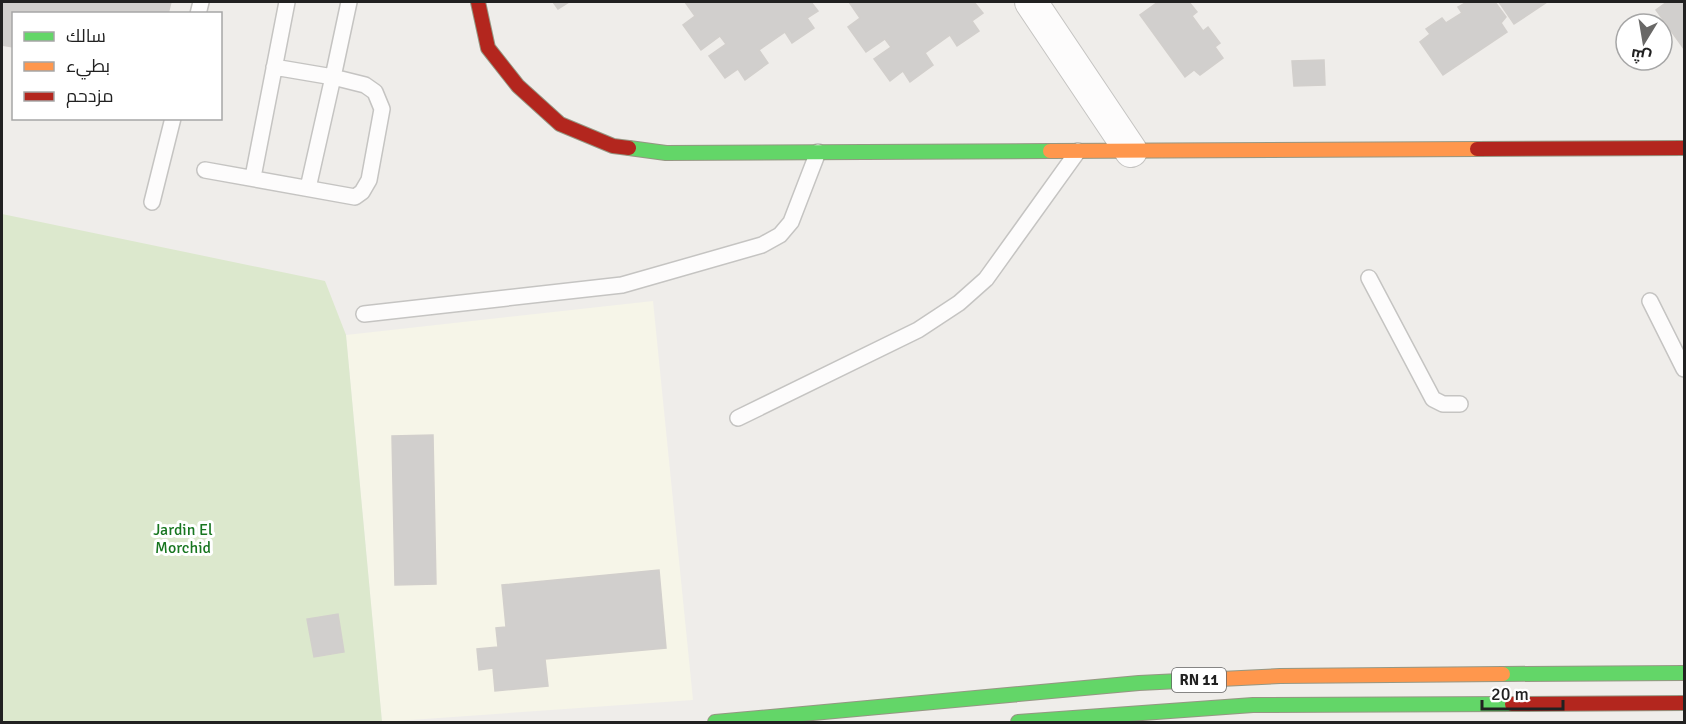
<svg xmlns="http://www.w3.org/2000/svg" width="1686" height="724" font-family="Signika,Cairo,sans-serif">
  <rect width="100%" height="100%" fill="#efedea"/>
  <path fill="#f6f5e8" d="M653,301L693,700L382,722L346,335Z"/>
  <path fill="#dce8cd" d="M2,214L325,281L346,335L382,722H2Z"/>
  <path fill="#d1cfcd" stroke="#d2cfcc" stroke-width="1.5" d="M2,2H171L168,14H14V47L2,45Z
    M553,2H569L558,9Z
    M685,2H811L818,11L807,18L814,28L792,43L785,32L759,50L768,63L745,80L738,69L725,78L709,56L726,44L720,36L701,50L683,25L695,16Z
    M849,2H974L983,13L972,21L979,31L957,46L950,35L925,53L933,65L910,82L903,71L890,81L874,59L891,47L885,39L866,52L848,27L860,18Z
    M1158,2H1189L1197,12L1192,16L1203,31L1208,27L1220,43L1215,47L1223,58L1200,75L1194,70L1185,77L1140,15Z
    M1467,2H1495L1506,17L1501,23L1507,32L1443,75L1420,42L1430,34L1426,29L1442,18L1446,23L1462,13L1458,7Z
    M1499,2H1547L1514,24Z
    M1667,2H1684V49L1656,10Z
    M1324,60L1325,85L1294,86L1292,61Z
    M433,435L436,584L395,585L392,436Z
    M659,570L666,648L545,659L548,686L495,691L493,668L479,670L477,649L498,647L496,628L506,627L502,585Z
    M338,614L344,652L314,657L307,619Z"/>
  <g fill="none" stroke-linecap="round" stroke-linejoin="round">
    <g stroke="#c5c4c2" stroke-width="18">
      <path id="lane" d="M198,14L201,2
        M274,67L333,77L308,188
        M205,170L355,197L362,192L369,180L382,109L375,92L365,85L333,77L349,2
        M253,177L287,2
        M152,202L173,118
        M1369,278L1433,399L1443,404H1460
        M1650,301L1684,369
        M364,314L622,285L762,245L780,235L791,222L818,152
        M738,418L918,330L959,303L986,279L1078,151"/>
    </g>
    <g stroke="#c5c4c2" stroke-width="34">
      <path id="street" d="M1031,2L1131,151"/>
    </g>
    <g stroke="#959783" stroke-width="16">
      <path id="fast" d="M629,148L666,153L1050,151
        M1503,674L1684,673
        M715,722L1139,683L1200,680
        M1018,722L1253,705L1512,704"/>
    </g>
    <g stroke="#959783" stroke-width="16">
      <path id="slow" d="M1050,151L1477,149
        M1200,680L1280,676L1503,674"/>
    </g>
    <g stroke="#959783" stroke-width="16">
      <path id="jam" d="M478,2L488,48L518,86L560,124L613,146L629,148
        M1477,149L1684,148
        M1512,704L1684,703"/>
    </g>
    <use href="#lane" stroke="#fdfcfc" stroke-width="15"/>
    <use href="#street" stroke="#fdfcfc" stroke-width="32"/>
    <use href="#fast" stroke="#63d668" stroke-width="14"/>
    <use href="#slow" stroke="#ff974d" stroke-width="14"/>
    <use href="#jam" stroke="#b3261e" stroke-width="14"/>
  </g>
  <g text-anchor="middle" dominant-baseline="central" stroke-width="6" stroke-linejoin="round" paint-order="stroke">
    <rect fill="#fff" stroke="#646464" stroke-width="1.5" x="1172" y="668" width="54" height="24" rx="4.5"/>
    <g font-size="15" font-weight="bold" fill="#212121">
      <text x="1199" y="680">RN 11</text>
    </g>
    <g font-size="16" fill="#187620" stroke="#fff">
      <text x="183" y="530">Jardin El<tspan x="183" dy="18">Morchid</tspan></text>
    </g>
  </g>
  <rect width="1686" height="724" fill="none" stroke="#212121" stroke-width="6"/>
  <rect x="12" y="12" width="210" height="108" fill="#ffffff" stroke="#a6a6a6" stroke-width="1.5"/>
  <rect x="24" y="32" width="30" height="9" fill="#63d668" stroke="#a6a6a6" stroke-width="1.5"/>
  <text x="66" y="42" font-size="18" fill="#212121">سالك</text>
  <rect x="24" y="62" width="30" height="9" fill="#ff974d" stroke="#a6a6a6" stroke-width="1.5"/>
  <text x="66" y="72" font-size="18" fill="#212121">بطيء</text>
  <rect x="24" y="92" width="30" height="9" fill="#b3261e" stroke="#a6a6a6" stroke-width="1.5"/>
  <text x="66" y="102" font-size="18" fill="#212121">مزدحم</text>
  <g transform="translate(1644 42) rotate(191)"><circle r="28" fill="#ffffff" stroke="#a6a6a6" stroke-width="1.5"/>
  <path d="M0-4.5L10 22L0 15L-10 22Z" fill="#696867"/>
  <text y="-9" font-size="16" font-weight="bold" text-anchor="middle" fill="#212121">ش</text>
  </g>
  <path d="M1482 700v9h81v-9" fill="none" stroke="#212121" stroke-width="3"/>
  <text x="1491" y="700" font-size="18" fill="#212121" stroke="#ffffff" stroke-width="4.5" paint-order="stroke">20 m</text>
</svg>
